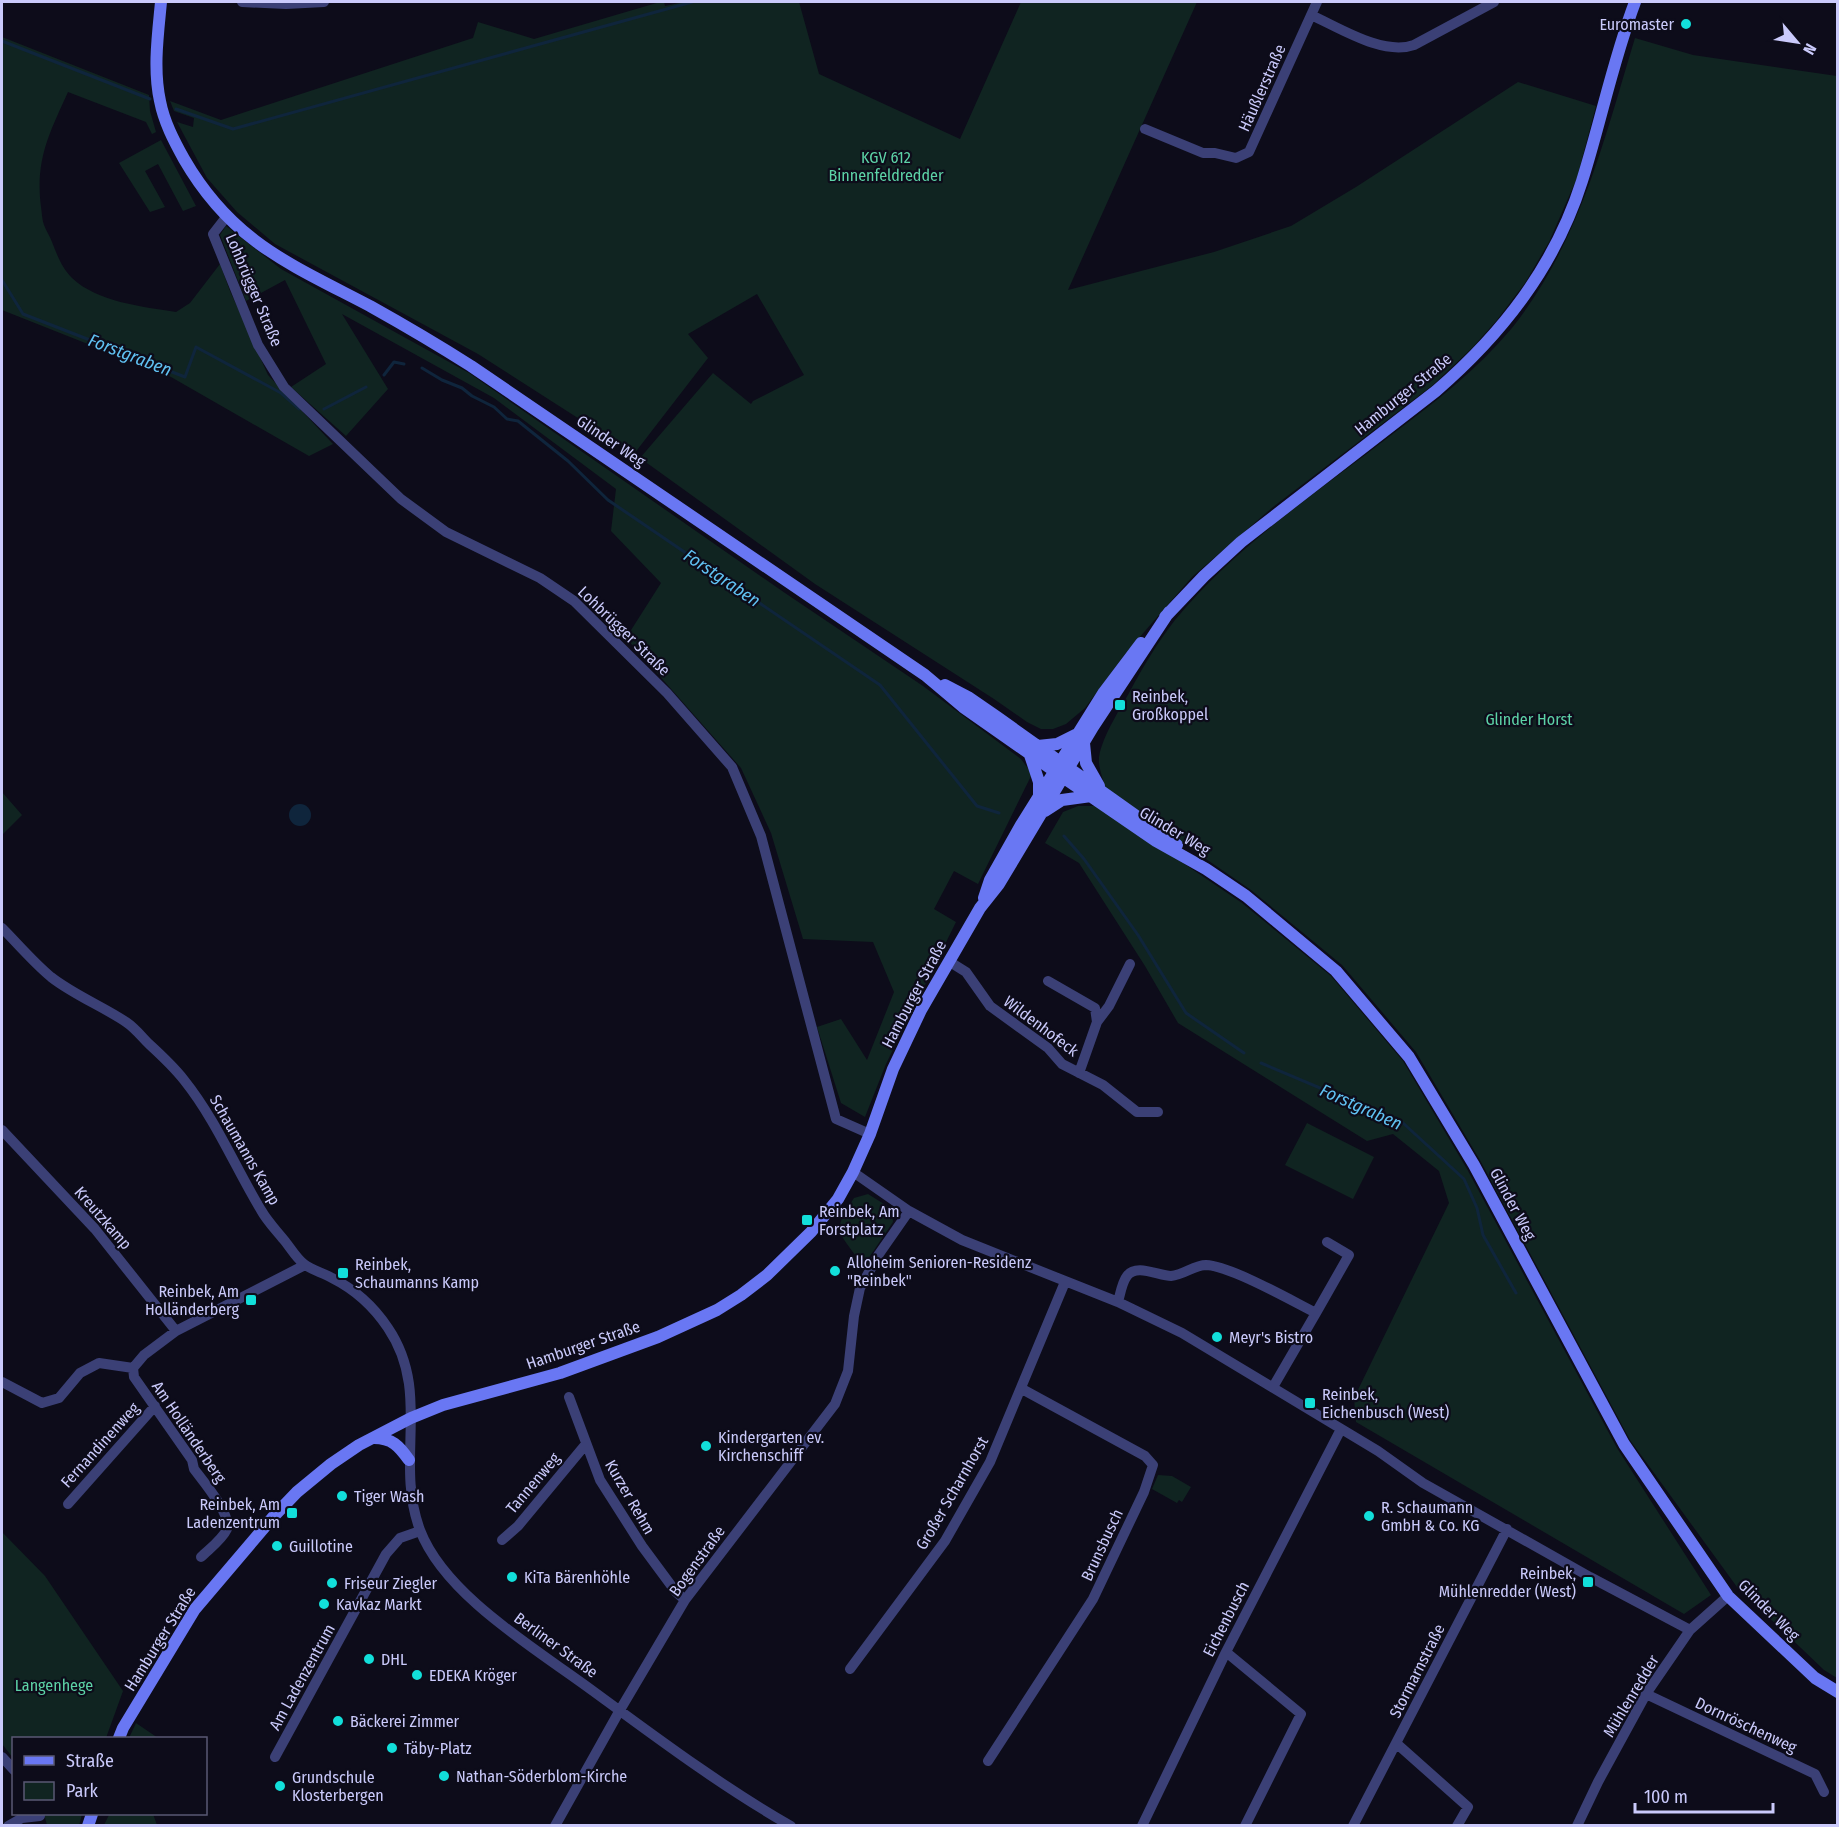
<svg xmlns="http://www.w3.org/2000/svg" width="1839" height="1827" font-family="'Fira Sans Condensed',sans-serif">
  <rect width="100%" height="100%" fill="#0d0c1a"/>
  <path fill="#102421" d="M660,2H664L665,6L684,2H799L819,74L960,139L1021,2H1197L1068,290L1214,252L1291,226L1356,187L1518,82L1596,106L1577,178L1549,242L1525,283L1497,320L1472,348L1433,385L1273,507L1192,577L1125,654L1085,708L1066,724L1053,729H1041L1027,722L994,699L815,584L640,458L713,373L751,404L753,401L804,375L757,294L688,334L708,358L634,454L478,354L275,244L237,212L207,178L177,122L193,127L194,118L174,111L170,101L221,120L473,38L478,22L534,39Z
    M2,37L149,95L150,111L156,132L152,134L146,122L68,92C49,134 35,160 41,207C42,213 42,220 44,225C46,231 50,236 52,242C57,255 62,268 72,278C97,302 144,307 176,312L190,303L220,264L230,291L268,375L333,444L309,456L171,377L2,310Z
    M1635,38L1693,55L1837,76V1678L1824,1670L1737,1587L1630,1440L1481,1162L1416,1052L1342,965L1251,890L1106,790C1104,782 1100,772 1099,763C1097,745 1120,709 1129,693C1143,667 1157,643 1175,620C1235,547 1316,493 1390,436C1434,403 1477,370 1512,328C1580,242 1604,140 1635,38Z
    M161,140L196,206L183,211L158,164L145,171L165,207L150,212L119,163Z
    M226,226L281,269L469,373L785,593L923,686L1021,759L1032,774L978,884L954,871L934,909L956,922L886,1064L865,1117L841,1103L817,1027L841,1019L867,1060L894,992L873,942L803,939L771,833L741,768L626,638L661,583L611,531L616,489L494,398L342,314L388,389L346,436L291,387L326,364L285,280L246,301L220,235Z
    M2,792L22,815L2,835Z
    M1078,806H1099L1242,903L1331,976L1403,1061L1467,1169L1617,1448L1711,1595L1684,1614L1356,1422L1354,1398L1449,1203L1439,1171L1393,1134L1367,1141L1178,1023L1145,966L1079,863L1045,843L1063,812Z
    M1307,1123L1374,1157L1353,1199L1285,1165Z
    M868,1194L892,1209L893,1222L868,1259H858C836,1229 833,1231 854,1198Z
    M1158,1475L1172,1476L1191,1487L1182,1502L1179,1500L1177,1503L1152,1489Z
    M2,1532L45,1576L123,1691L106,1738H14L13,1758L2,1744Z
    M136,1723L158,1738H129Z
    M44,1814H82L79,1826L47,1825Z
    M109,1815L153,1814L157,1825H104Z"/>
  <path fill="#0f253c" d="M289 815a11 11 0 1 1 22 0a11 11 0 1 1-22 0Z"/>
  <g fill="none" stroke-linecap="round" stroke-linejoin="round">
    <path stroke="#0f253c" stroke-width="3" d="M2,41L150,99
      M176,109L233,129L692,2
      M2,280L23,314L185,377L196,347L281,393L299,409
      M422,368L442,380L462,388L472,396L494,407L507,419L518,421L568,461L608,500L880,685L977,806L999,813
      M384,375L394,362L404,364
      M324,409L366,387
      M1064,836L1084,859L1138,935L1186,1013L1244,1053
      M1261,1063L1403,1123L1464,1179L1477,1208L1483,1235L1516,1293"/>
    <path stroke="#3b4076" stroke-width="10" d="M242,2L286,4L324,2
      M1311,15C1340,28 1383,56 1414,45L1494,2
      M1145,129L1203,153H1215L1236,158L1249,152L1317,2
      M227,216L213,234L258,345L284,387L401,499L446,532L540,578L574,601L667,693L732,767L761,836L836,1119L870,1134
      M2,928C18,944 33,962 51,977C74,995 102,1006 126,1022C135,1028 142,1037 149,1044C161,1055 174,1067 184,1080C216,1120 235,1167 261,1210C267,1221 276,1230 284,1240C290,1247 296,1258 304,1264C311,1270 324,1273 332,1278C354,1289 374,1307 388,1328C432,1393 394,1460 420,1530C445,1596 538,1650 593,1691C657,1738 721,1786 791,1826
      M950,962L966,972L990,1006L1048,1048L1062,1064L1103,1085L1137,1112H1158
      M1048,981L1095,1008L1097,1022
      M1079,1073L1097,1022L1109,1006L1130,964
      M2,1130L95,1229L176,1331
      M853,1172L909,1211L962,1240L1118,1302L1182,1333L1378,1451L1423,1483L1590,1577L1690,1630
      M1118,1302C1120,1295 1122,1282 1127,1276C1136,1263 1159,1276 1171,1276C1184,1275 1194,1265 1206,1265C1231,1266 1292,1301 1316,1313L1273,1387
      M1316,1313L1349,1255L1327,1242
      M2,1382L42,1403L59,1398L80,1373L99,1363L133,1368
      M569,1397L600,1480L642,1546L676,1592L685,1600
      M68,1504L155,1406
      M502,1540L518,1526L586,1444
      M201,1557C209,1549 222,1540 227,1529C232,1515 203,1481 194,1469L192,1460L134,1377L133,1368L144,1355L176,1331L305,1265
      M1226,1652L1301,1714L1245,1826
      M850,1669L945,1541L990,1462L1065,1282
      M1646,1694L1815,1774L1824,1792
      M1396,1743L1468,1807L1457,1826
      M2,1757L14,1770
      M275,1757L386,1554L400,1538L420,1531
      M988,1761L1093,1599L1144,1492L1153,1465L1145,1456L1022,1389
      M8,1826L22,1818L40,1816
      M555,1826L620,1710L685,1600L835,1404L848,1371L854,1316L860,1288L879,1254L909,1211
      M1142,1826L1226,1652L1341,1429
      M1353,1826L1507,1529
      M1577,1826L1598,1782L1646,1694L1690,1630L1728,1596"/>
    <path stroke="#6977f3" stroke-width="12" d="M161,2C158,34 153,69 160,101C164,122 174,141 184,159C232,242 290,264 370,306C404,325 438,345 471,366L925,675L963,707L1070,782L1156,841L1206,869L1246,896L1336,971L1409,1057L1474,1165L1624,1444L1728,1596L1815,1678L1838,1692
      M1165,617L1204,576L1241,542L1436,391C1503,333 1555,266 1582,181C1601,121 1613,60 1635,2
      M945,685L968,697L997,717L1177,845
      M1084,743L1086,763L1099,786
      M1038,746L1057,744L1077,734
      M1029,752L1039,782V796
      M1045,811L1062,800L1091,796
      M984,898L990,880L1021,825L1104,692L1141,643
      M374,1438C392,1438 399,1446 409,1460
      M119,1738L123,1728L195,1609L274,1516L297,1492L331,1464L359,1445L411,1418L443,1405L560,1373L658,1337L717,1310L741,1295L767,1275L811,1232L838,1199L853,1172L870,1134L893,1069L921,1010L980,908L999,884L1093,727L1169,612
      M88,1826L92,1814"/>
  </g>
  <g fill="#12dfda" stroke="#0d0c1a" stroke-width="2">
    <circle cx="1686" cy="24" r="6"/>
    <rect x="1114" y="699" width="12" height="12" rx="3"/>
    <rect x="801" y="1214" width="12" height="12" rx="3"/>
    <circle cx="835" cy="1271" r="6"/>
    <rect x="337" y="1267" width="12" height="12" rx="3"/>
    <rect x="245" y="1294" width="12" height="12" rx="3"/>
    <circle cx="1217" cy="1337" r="6"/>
    <rect x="1304" y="1397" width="12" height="12" rx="3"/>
    <circle cx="706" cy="1446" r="6"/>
    <circle cx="342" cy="1496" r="6"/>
    <rect x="286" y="1507" width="12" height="12" rx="3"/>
    <circle cx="1369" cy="1516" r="6"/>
    <circle cx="277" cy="1546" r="6"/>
    <circle cx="512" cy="1577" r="6"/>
    <rect x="1582" y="1576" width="12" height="12" rx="3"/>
    <circle cx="332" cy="1583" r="6"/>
    <circle cx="324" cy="1604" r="6"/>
    <circle cx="369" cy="1659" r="6"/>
    <circle cx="417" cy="1675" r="6"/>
    <circle cx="338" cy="1721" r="6"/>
    <circle cx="392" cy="1748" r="6"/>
    <circle cx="444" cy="1776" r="6"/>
    <circle cx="280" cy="1786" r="6"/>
  </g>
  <g text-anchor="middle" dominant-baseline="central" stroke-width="4.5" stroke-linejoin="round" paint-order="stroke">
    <g font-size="16" fill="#cacafb" stroke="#0d0c1a" text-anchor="start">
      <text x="1674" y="24" text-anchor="end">Euromaster</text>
      <text x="1132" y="696">Reinbek,<tspan x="1132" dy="18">Großkoppel</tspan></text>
      <text x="819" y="1211">Reinbek, Am<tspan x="819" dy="18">Forstplatz</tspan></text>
      <text x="847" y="1262">Alloheim Senioren-Residenz<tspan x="847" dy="18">"Reinbek"</tspan></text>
      <text x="355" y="1264">Reinbek,<tspan x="355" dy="18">Schaumanns Kamp</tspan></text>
      <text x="239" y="1291" text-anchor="end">Reinbek, Am<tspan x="239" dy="18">Holländerberg</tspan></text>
      <text x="1229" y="1337">Meyr's Bistro</text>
      <text x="1322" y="1394">Reinbek,<tspan x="1322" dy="18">Eichenbusch (West)</tspan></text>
      <text x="718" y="1437">Kindergarten ev.<tspan x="718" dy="18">Kirchenschiff</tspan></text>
      <text x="354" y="1496">Tiger Wash</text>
      <text x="280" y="1504" text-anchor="end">Reinbek, Am<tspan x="280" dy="18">Ladenzentrum</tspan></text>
      <text x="1381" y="1507">R. Schaumann<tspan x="1381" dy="18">GmbH &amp; Co. KG</tspan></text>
      <text x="289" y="1546">Guillotine</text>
      <text x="1576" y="1573" text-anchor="end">Reinbek,<tspan x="1576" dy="18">Mühlenredder (West)</tspan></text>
      <text x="524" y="1577">KiTa Bärenhöhle</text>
      <text x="344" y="1583">Friseur Ziegler</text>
      <text x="336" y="1604">Kavkaz Markt</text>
      <text x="381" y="1659">DHL</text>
      <text x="429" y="1675">EDEKA Kröger</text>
      <text x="350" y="1721">Bäckerei Zimmer</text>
      <text x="404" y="1748">Täby-Platz</text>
      <text x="456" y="1776">Nathan-Söderblom-Kirche</text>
      <text x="292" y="1777">Grundschule<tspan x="292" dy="18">Klosterbergen</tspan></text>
    </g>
    <g font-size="16" fill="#cacafb" stroke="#0d0c1a">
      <text transform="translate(1262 88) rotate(-66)">Häußlerstraße</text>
      <text transform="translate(254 290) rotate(67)">Lohbrügger Straße</text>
      <text transform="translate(1403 394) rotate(-39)">Hamburger Straße</text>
      <text transform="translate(611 441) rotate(34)">Glinder Weg</text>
      <text transform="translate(624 631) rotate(44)">Lohbrügger Straße</text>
      <text transform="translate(1175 831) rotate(31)">Glinder Weg</text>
      <text transform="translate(914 994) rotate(-62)">Hamburger Straße</text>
      <text transform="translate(1041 1026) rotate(37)">Wildenhofeck</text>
      <text transform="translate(245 1150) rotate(60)">Schaumanns Kamp</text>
      <text transform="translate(1513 1204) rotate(62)">Glinder Weg</text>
      <text transform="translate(103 1218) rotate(49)">Kreutzkamp</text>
      <text transform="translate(583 1345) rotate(-19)">Hamburger Straße</text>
      <text transform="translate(189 1432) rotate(56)">Am Holländerberg</text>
      <text transform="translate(100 1445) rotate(-48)">Fernandinenweg</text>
      <text transform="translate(533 1483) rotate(-50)">Tannenweg</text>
      <text transform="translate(952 1493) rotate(-60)">Großer Scharnhorst</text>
      <text transform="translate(630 1497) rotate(60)">Kurzer Rehm</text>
      <text transform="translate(1102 1545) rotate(-65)">Brunsbusch</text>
      <text transform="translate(697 1561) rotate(-54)">Bogenstraße</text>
      <text transform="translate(1769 1610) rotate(45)">Glinder Weg</text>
      <text transform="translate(1226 1619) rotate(-63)">Eichenbusch</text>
      <text transform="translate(160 1639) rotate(-58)">Hamburger Straße</text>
      <text transform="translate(556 1645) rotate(36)">Berliner Straße</text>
      <text transform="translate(1417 1671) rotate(-63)">Stormarnstraße</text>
      <text transform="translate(302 1677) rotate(-61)">Am Ladenzentrum</text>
      <text transform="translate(1631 1696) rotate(-59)">Mühlenredder</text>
      <text transform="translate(1746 1725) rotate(25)">Dornröschenweg</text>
    </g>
    <g font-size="16" fill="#5dd3a7" stroke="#0d0c1a">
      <text x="886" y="157">KGV 612<tspan x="886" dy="18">Binnenfeldredder</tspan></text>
      <text x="1529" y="719">Glinder Horst</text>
      <text x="54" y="1685">Langenhege</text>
    </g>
    <g font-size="18" font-style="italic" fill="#60c1f2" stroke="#0d0c1a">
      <text transform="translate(130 355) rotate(21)">Forstgraben</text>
      <text transform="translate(722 578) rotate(34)">Forstgraben</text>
      <text transform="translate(1361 1107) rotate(24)">Forstgraben</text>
    </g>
  </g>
  <rect width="1839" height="1827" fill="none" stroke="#cacafb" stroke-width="6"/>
  <rect x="12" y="1737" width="195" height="78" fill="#0d0c1a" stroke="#595874" stroke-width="1.5"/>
  <rect x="24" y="1756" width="30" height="9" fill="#6977f3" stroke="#595874" stroke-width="1.5"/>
  <text x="66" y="1767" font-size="18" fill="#cacafb">Straße</text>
  <rect x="24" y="1782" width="30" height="18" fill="#102421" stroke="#595874" stroke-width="1.5"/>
  <text x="66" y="1797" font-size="18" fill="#cacafb">Park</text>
  <g transform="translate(1797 42) rotate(119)" stroke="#0d0c1a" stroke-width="4.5" paint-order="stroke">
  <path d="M0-4.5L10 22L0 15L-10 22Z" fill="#cacafb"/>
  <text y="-9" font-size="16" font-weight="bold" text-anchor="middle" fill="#cacafb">N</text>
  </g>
  <path d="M1635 1803v9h138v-9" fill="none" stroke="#cacafb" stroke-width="3"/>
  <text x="1644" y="1803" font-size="18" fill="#cacafb" stroke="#0d0c1a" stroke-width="4.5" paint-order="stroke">100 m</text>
</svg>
